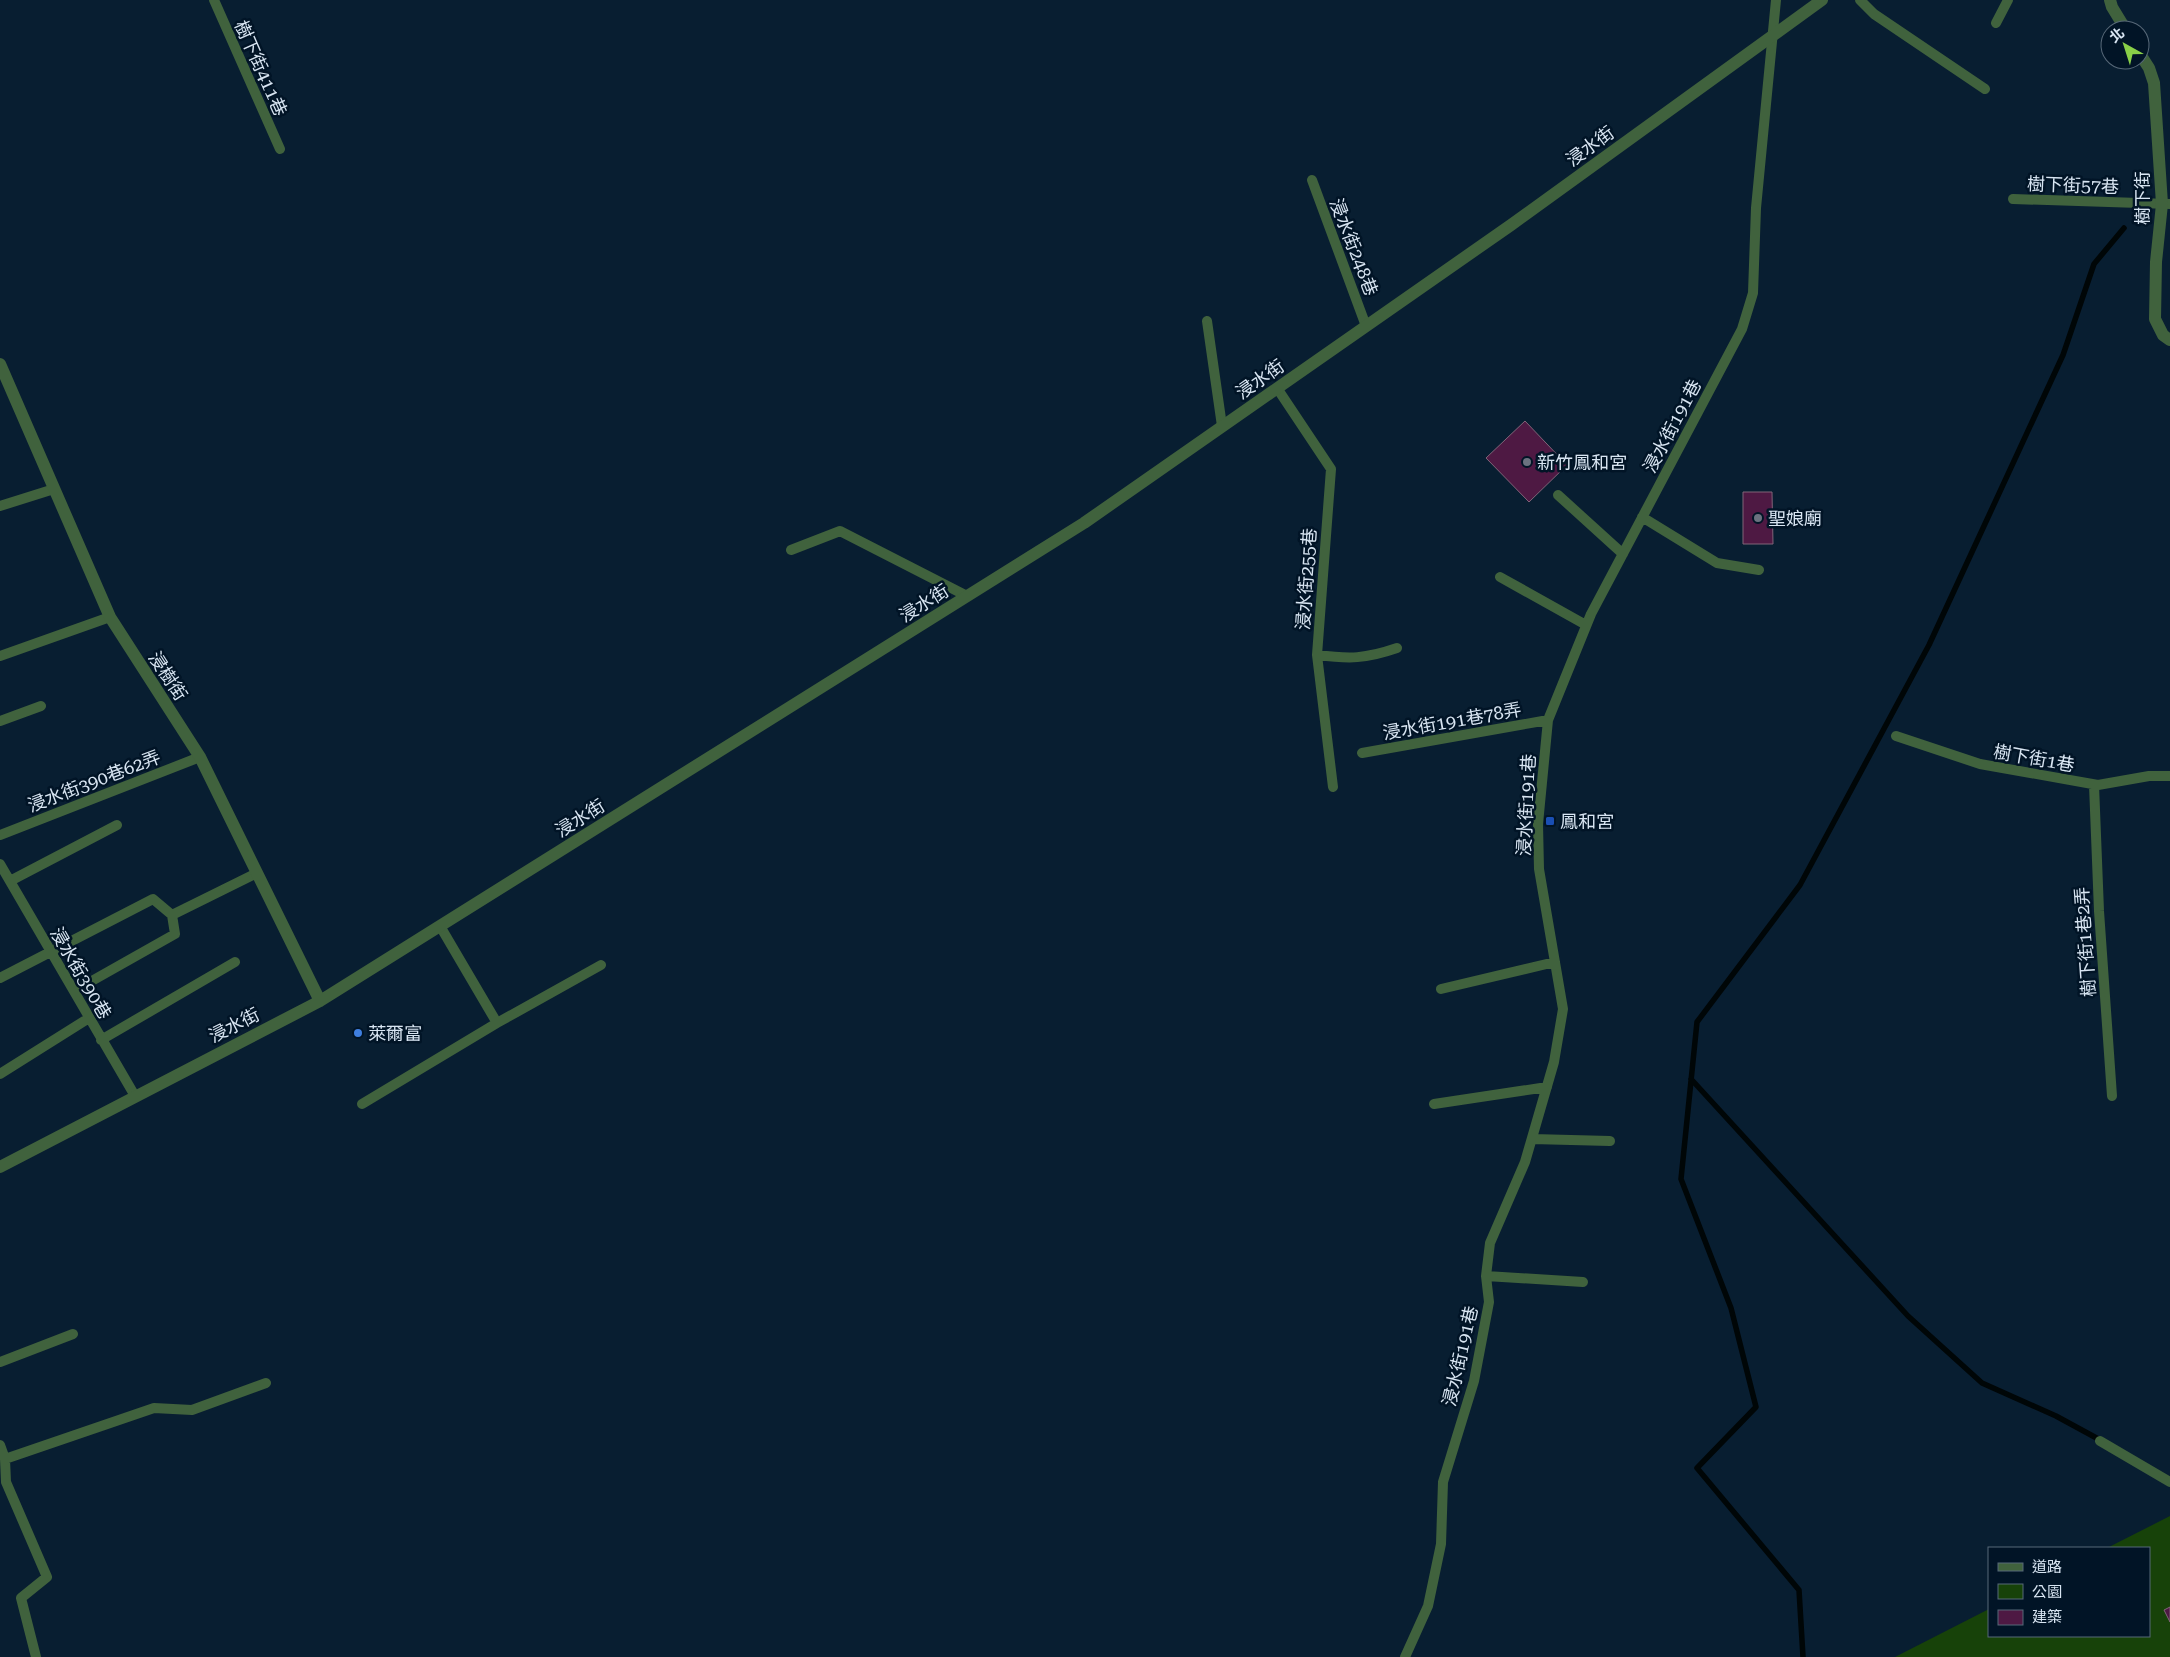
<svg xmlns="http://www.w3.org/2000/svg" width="2170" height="1657" font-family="'Roboto Serif','Noto Sans TC',serif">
  <rect width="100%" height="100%" fill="#081e31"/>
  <path fill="#174209" d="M2170,1516V1657H1895L1989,1609V1636H2149V1548H2107Z"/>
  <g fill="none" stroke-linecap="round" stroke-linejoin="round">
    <path stroke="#000607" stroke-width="5.5" d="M1691,1079L1908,1316L1982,1383L2056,1416L2102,1441
      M1803,1657L1799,1590L1697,1468L1756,1407L1731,1308L1681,1179L1697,1022L1800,885L1929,645L2063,355L2094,264L2124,228"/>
  </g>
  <path fill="#4e1943" stroke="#806478" d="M1525,421L1567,465L1529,502L1486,458Z
    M1743,492H1772L1773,544H1743Z
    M2170,1607V1622L2164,1610Z"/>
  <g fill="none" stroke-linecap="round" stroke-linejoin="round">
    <path stroke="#40623d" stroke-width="10" d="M214,0L280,149
      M1860,0L1874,14L1985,89
      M1996,23L2008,0
      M1312,180L1366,326
      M2013,199L2170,204
      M1207,321L1222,426
      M1277,388L1331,469L1317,655L1333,787
      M1558,495L1623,554
      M0,506L54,489
      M1642,517L1717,563L1759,570
      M791,550L840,531L967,596
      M1500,577L1586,625
      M1317,655C1350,659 1365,659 1397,648
      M0,656L110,617
      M0,721L41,706
      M1896,736L1980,764L2098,785L2149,776H2170
      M1362,753L1548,720
      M2094,785L2099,911L2112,1096
      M0,835L200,757
      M0,864L135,1096
      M10,881L117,825
      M172,915L257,873
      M440,926L497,1023
      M0,978L153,899L172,915L175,934L74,991
      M1441,989L1555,962
      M101,1040L235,962
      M0,1074L89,1018
      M362,1104L497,1023L601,965
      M1434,1104L1547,1087
      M1532,1139L1610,1141
      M1486,1276L1583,1282
      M0,1362L73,1334
      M2100,1441L2170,1482
      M0,1445L5,1459L6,1482L47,1577L21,1598L36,1657
      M5,1459L154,1408L192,1410L266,1383
      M1405,1657L1428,1606L1441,1544L1443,1482L1474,1381L1489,1302L1486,1276L1490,1243L1525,1162L1554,1062L1563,1009L1539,869L1538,824L1548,720L1591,614L1742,329L1753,293L1756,208L1776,0"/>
    <path stroke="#40623d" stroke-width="12" d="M2110,0L2112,7L2126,30
      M2140,54L2149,68L2154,83L2162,204L2156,262L2155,319L2163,335L2170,340
      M0,364L110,617L200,757L320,1001
      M0,1167L320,1001L1084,523L1511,225L1822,0"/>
  </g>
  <g fill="#6b7280" stroke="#011426" stroke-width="2">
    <circle cx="1527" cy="462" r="5"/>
    <circle cx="1758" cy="518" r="5"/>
  </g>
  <rect fill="#1a4fb4" stroke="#011426" stroke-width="2" x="1545" y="816" width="10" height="10" rx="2.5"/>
  <circle fill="#3f7fe0" stroke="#011426" stroke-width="2" cx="358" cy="1033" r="5"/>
  <g text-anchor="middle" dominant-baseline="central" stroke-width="5" stroke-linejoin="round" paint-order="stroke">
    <g font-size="18" fill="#d8e5f2" stroke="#011426">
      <text transform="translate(261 68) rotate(66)">樹下街411巷</text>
      <text transform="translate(1590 146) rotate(-36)">浸水街</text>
      <text transform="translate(2073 185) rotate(2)">樹下街57巷</text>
      <text transform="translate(2142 198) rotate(-90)">樹下街</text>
      <text transform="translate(1354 247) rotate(69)">浸水街248巷</text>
      <text transform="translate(1260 379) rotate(-35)">浸水街</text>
      <text transform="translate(1672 426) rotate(-62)">浸水街191巷</text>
      <text transform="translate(1306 579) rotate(-86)">浸水街255巷</text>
      <text transform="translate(924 603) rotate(-32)">浸水街</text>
      <text transform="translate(168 676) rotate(57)">浸樹街</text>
      <text transform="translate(1452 721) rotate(-10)">浸水街191巷78弄</text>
      <text transform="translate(2034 758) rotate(10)">樹下街1巷</text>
      <text transform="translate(94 781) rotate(-21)">浸水街390巷62弄</text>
      <text transform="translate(1526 805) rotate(-87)">浸水街191巷</text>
      <text transform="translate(580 818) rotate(-32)">浸水街</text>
      <text transform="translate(2085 942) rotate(-94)">樹下街1巷2弄</text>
      <text transform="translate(81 973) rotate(60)">浸水街390巷</text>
      <text transform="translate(234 1025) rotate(-27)">浸水街</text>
      <text transform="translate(1460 1356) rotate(-77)">浸水街191巷</text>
    </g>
    <g font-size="18" fill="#d8e5f2" stroke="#011426" text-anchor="start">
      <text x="1537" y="462">新竹鳳和宮</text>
      <text x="1768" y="518">聖娘廟</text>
      <text x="1560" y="821">鳳和宮</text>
      <text x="368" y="1033">萊爾富</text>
    </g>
  </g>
  <rect x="1988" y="1547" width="162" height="90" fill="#011426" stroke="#576878"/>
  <rect x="1998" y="1563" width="25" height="8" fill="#40623d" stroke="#576878"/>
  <text x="2032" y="1572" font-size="15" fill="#d8e5f2">道路</text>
  <rect x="1998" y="1584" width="25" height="15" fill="#174209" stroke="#576878"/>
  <text x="2032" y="1597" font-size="15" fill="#d8e5f2">公園</text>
  <rect x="1998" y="1610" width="25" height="15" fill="#4e1943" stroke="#576878"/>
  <text x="2032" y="1622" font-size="15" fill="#d8e5f2">建築</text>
  <g transform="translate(2125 45) rotate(321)"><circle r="24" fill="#011426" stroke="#576878"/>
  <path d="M0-4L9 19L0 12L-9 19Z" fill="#89cf48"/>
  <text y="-8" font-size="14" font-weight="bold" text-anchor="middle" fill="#d8e5f2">北</text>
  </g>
</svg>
